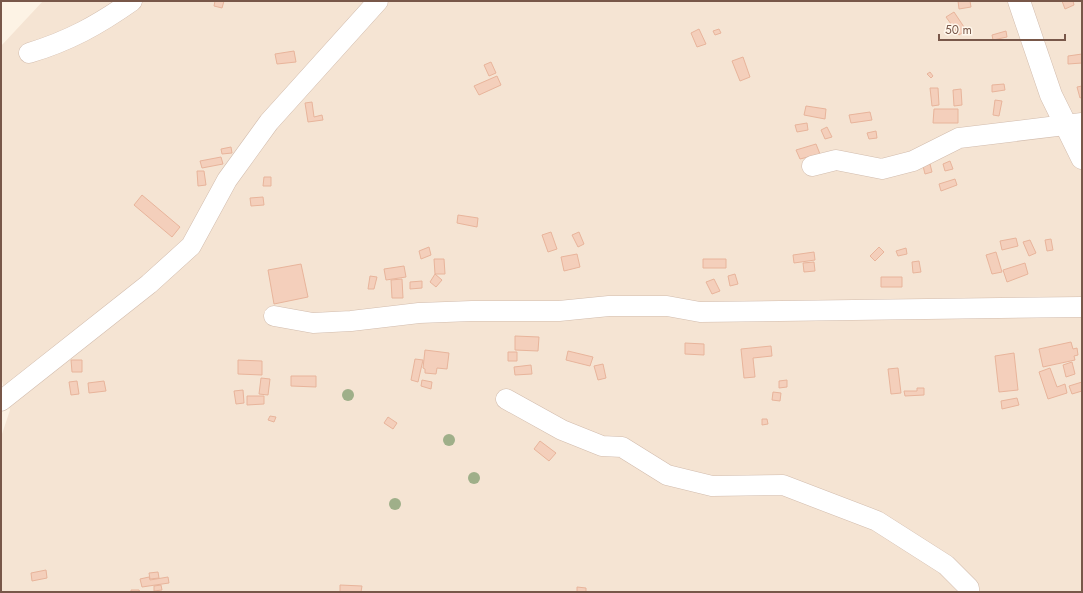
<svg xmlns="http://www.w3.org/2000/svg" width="1083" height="593" font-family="Jost,sans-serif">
  <rect width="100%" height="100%" fill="#fdf3e5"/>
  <path fill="#f5e4d3" d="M43,1H1082V592H1V437L10,410L1,377V46Z"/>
  <path fill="#f4cfbb" stroke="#e8b49b" d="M215,1H224L222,8L214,6Z
    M958,1H970L971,7L959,9Z
    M1062,1H1073L1074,5L1065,9Z
    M954,12L966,30L959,35L946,17Z
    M699,29L706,44L697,47L691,33Z
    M719,29L721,33L715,35L713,31Z
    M1006,31L1007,37L993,40L992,35Z
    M294,51L296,62L277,64L275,54Z
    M1082,54V63L1068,64V56Z
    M743,57L750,77L740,81L732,61Z
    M491,62L496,73L489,76L484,65Z
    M930,72L933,76L931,78L927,74Z
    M497,76L501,85L479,95L474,86Z
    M1004,84L1005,90L992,92V85Z
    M1082,86V97L1080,98L1077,87Z
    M930,88H938L939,105L932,106Z
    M961,89L962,105L954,106L953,90Z
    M995,100L1002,101L999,116L993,115Z
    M312,102L314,117L322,115L323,120L308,122L305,103Z
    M806,106L826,109L825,119L804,115Z
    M934,109H958V123H933Z
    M870,112L872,120L851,123L849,115Z
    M807,123L808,130L797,132L795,125Z
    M827,127L832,137L825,139L821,130Z
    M876,131L877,138L869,139L867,133Z
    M816,144L820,154L800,159L796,150Z
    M231,147L232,153L222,154L221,149Z
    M221,157L223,164L202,168L200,161Z
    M950,161L953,169L945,171L943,164Z
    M930,164L932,172L925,174L923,166Z
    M197,171H204L206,185L198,186Z
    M264,177H271V186H263Z
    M955,179L957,185L941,191L939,184Z
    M142,195L180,227L172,237L134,205Z
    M263,197L264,205L251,206L250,198Z
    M458,215L478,218L477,227L457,223Z
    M551,232L557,249L548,252L542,235Z
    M579,232L584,244L578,247L572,235Z
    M1016,238L1018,246L1002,250L1000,241Z
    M1051,239L1053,250L1047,251L1045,240Z
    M1030,240L1036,253L1029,256L1023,242Z
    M429,247L431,255L421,259L419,251Z
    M879,247L884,252L875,261L870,256Z
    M906,248L907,254L898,256L896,251Z
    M814,252L815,260L794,263L793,255Z
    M996,252L1002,272L992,274L986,255Z
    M577,254L580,267L564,271L561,257Z
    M434,259H444L445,274H435Z
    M703,259H726V268H703Z
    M919,261L921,272L913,273L912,262Z
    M814,262L815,271L804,272L803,263Z
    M1025,263L1028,274L1007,282L1003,270Z
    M301,264L308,297L274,304L268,270Z
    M404,266L406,277L386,280L384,269Z
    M435,274L442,280L436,287L430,282Z
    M735,274L738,284L730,286L728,276Z
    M370,276L377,277L374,289H368Z
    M881,277H902V287H881Z
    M402,279L403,298H392L391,280Z
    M714,279L720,291L712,294L706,282Z
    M422,281V288L410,289V282Z
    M515,336L539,337L538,351L515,350Z
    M1071,342L1073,349L1077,348L1078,355L1074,356L1075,360L1043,367L1039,349Z
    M685,343L704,344V355L685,354Z
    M771,346L772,356L753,358L755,377L744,378L741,349Z
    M425,350L449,353L447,369L437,368L436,374L425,373V369L423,368Z
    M568,351L593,357L590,366L566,360Z
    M508,352H517V361H508Z
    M1014,353L1018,390L999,392L995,356Z
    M415,359L423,360L418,382L411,380Z
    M71,360H82V372H72Z
    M238,360L262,361V375L238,374Z
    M1072,362L1075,374L1066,377L1063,365Z
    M603,364L606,378L598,380L594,366Z
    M531,365L532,374L515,375L514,367Z
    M898,368L901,393L891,394L888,369Z
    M1050,368L1057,387L1065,384L1067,393L1048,399L1039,372Z
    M291,376H316V387L291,386Z
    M261,378L270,379L268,395L259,394Z
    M422,380L432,382L431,389L421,386Z
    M787,380V387L779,388V381Z
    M77,381L79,394L71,395L69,382Z
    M104,381L106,391L89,393L88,383Z
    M1082,382V391L1072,394L1069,386Z
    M917,388H924V395L905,396L904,391H917Z
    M243,390L244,403L236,404L234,391Z
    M773,392L781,393L780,401L772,400Z
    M247,396H264V404L247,405Z
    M1017,398L1019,405L1002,409L1001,401Z
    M270,416L276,417L274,422L268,420Z
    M388,417L397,423L393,429L384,423Z
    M762,419H767L768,424L762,425Z
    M540,441L556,453L549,461L534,449Z
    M46,570L47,578L32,581L31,573Z
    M158,572L159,578L150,579L149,573Z
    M149,577L150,580L168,577L169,583L142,587L140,579Z
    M161,585L162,590L154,591V586Z
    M340,585L362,586L361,592H340Z
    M577,587L586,588V592H577Z
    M131,590H139L140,592H131Z"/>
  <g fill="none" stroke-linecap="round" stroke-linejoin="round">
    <g stroke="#d2bcad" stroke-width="21">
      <path id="minor" d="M29,53C69,41 98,25 132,1
        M812,166L836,160L882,169L913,161L959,138L1082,123
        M274,316L313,323L351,321L419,313L472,311H559L609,306H667L700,312L1082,307
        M506,399L562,430L602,446L622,447L667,475L712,486L783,485L877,521L946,565L969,588V592
        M1,401L149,284L191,246L227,180L269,122L378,1"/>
    </g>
    <g stroke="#d2bcad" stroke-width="23">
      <path id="tertiary" d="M1019,1L1051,95L1082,158"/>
    </g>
    <use href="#minor" stroke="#fff" stroke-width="20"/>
    <use href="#tertiary" stroke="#fff" stroke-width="22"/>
  </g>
  <g fill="#9faf89">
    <circle cx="348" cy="395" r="6"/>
    <circle cx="449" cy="440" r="6"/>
    <circle cx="474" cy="478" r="6"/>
    <circle cx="395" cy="504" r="6"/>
  </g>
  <rect width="1083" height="593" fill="none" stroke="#785749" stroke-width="4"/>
  <path d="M939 34v6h126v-6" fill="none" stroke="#785749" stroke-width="2"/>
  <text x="945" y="34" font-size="12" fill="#785749" stroke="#fff7ec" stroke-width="3" paint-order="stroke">50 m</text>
</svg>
